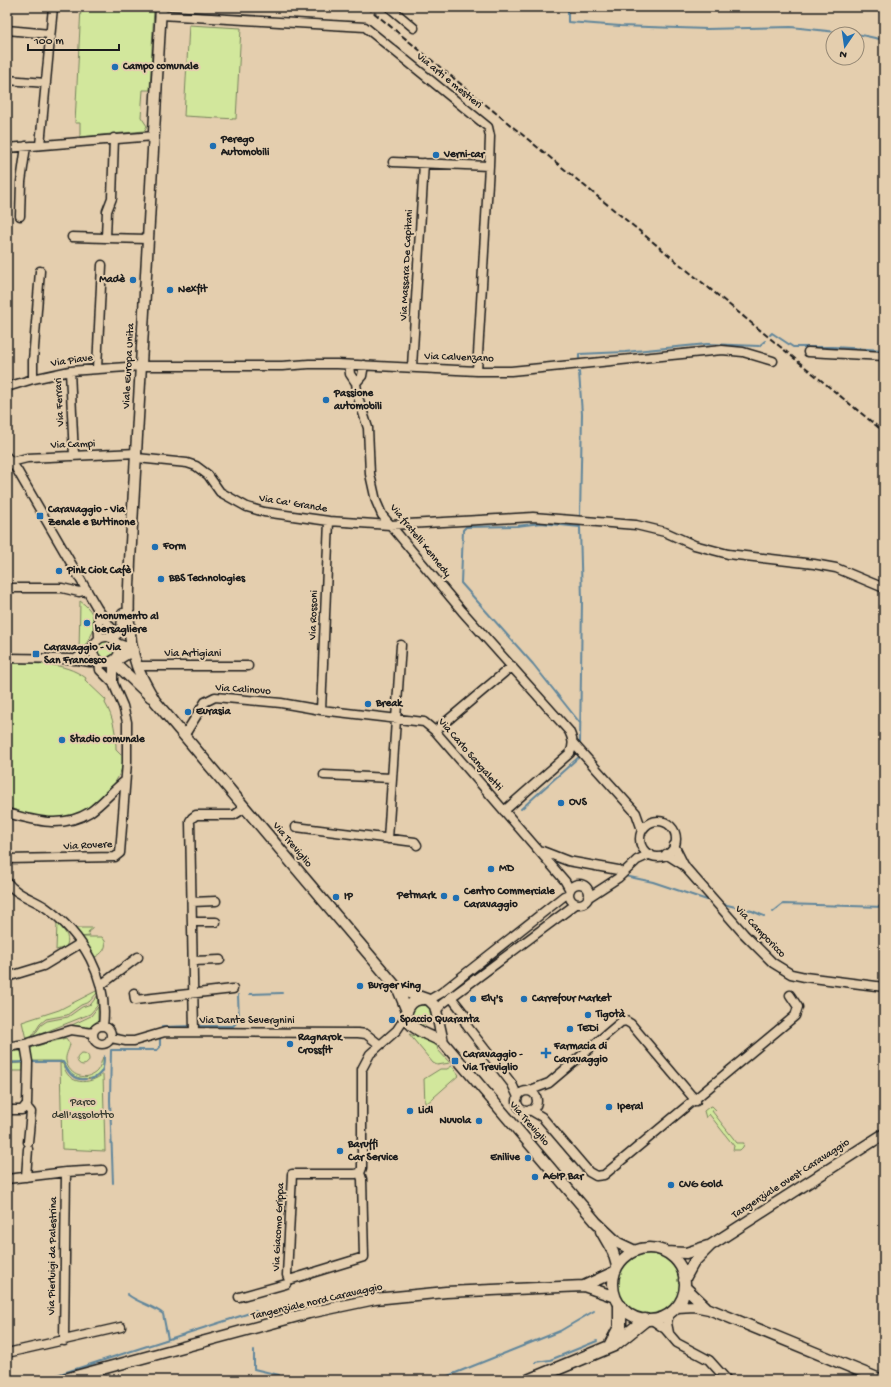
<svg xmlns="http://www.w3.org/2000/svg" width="891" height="1387" font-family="'Gochi Hand',sans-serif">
  <rect width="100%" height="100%" fill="#e4ceae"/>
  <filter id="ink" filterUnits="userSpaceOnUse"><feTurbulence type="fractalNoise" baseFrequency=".025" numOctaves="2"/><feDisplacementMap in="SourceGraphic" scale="8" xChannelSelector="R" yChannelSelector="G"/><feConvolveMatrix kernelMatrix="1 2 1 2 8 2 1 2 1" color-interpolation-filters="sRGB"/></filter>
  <g filter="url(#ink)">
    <path fill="#d2e79c" stroke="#77825c" d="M81,7H154L150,90H143L141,117L147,126L144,131L80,137V123H75Z
      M189,25L241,28L236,119L184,116Z
      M80,601C103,617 95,635 79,652Z
      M95 649a11 11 0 1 1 22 0a11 11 0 1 1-22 0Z
      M7,663C35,664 63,661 86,678L85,680L106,700L105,703C114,718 116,734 116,750L124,758C120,793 80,822 46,819C33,818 19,813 7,810Z
      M57,923C64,930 71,937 66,947L56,950Z
      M73,928H93L88,932L90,936L80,937Z
      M81,937H102L105,941C107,948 102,954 95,957Z
      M98,990V992L89,1002L81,1005L67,1015L46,1019L40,1024L31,1038L26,1039L22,1022L59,1010Z
      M98,995L97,1006L90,1014L33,1037L41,1025L47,1021L68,1017L82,1007L91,1004Z
      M412 1015a10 10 0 1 1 20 0a10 10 0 1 1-20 0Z
      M98,1007V1021L89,1028L72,1025L91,1016Z
      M409,1034L436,1043L438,1050L450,1063L437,1065L433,1063Z
      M66,1038L70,1044C69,1050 65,1055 66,1061C69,1076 87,1082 97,1071C101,1066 101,1061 103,1057C103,1061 104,1066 102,1070C98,1081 78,1081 70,1073C66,1070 66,1063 61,1061H31L30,1049L33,1047Z
      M20,1051L23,1054V1062H7V1052Z
      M77 1059a6 6 0 1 1 12 0a6 6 0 1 1-12 0Z
      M23,1063V1071H7V1064Z
      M60,1063L63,1064C68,1086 89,1085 103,1074L105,1151L62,1149Z
      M452,1066L459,1075L425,1105L424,1079L440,1069H447Z
      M709,1107L712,1106L716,1110L712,1111L737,1143H744L743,1147L740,1150H733L734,1146L709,1114L706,1118L704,1111Z
      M618 1285a31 31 0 1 1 62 0a31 31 0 1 1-62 0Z"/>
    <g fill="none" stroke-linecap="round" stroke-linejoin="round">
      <path stroke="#61869b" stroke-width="2" d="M568,7V22L620,26L707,29L791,27L855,34
        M857,34L884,40
        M770,335L772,333L793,347H833L884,350
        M579,358V354L625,352L707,344L759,346L765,341
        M579,372L582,414L580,516
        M580,527L541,523L517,526L466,527L463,530L461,583L533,664L580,723
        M580,528L582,600L580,743
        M521,809L580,756
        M556,862L563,863
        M625,876L653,882L710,901
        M723,904L752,911L764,916
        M773,912L783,904L884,907
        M250,994L282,993
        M196,1026H233L239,1020L238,995
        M162,1027L191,1026
        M31,1062H63C68,1072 73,1081 86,1079
        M7,1063L23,1062
        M91,1079C103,1075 104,1068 104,1056
        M113,1183L110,1100L111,1050H157L160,1047V1038
        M127,1294C138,1303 152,1305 163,1314L168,1339
        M254,1351V1369L279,1375L280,1380
        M536,1362L550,1360L597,1341
        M31,1380L57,1375L256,1311
        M438,1380L560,1331L594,1311"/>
      <g stroke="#1c1c1c" stroke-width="11">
        <path id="minor" d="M389,7L414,28
          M161,15L365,27L488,127L490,136L489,166L477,371
          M7,30L50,34
          M7,80L46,83
          M114,138L112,198L107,211L106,238L148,239
          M40,145L53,7
          M7,148L154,136
          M393,162L489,166
          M20,216L21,182L26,146
          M72,237L106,238
          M808,352L884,356
          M349,365L350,374L356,383L358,397L368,428L370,474L376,501L382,515L462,611L569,731C573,739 574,745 570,753L504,811
          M412,367L424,163
          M97,368L102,265
          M70,371L74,456
          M33,379V361L40,271
          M356,383L362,376L364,365
          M7,387L33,379L70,371L141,366H282L309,364H337L477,371H511L722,350L743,352L773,361
          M7,457L17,470L97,608L114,632V639
          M137,458L187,463L196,466L208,475L220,492L247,507L264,512L329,521L390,525L533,517L636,525L665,532L694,545L728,554L814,564L836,568L884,588
          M11,462L27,458L137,453
          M7,588H62L79,592L87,590
          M98,611L99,638
          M93 650a13 13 0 1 1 26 0a13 13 0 1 1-26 0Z
          M7,658L72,659L90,662L99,661
          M74,660L94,646
          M99,661L100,670L113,683
          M137,666H248
          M321,710L329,521
          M435,731L512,666
          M184,736L205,702L215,697L281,703L321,710L424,722L435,731L565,881L570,890
          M573,743L636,813L642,830
          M324,775L392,778
          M7,813C35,821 63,829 90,812C103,803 113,790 125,781
          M640 839a18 18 0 1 1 36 0a18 18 0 1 1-36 0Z
          M296,827L415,842L417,845
          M388,839L401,645
          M674,845L685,867L744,934L773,963L791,974L805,977L884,987
          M542,851L568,861L618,870
          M666,854L685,866
          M7,859L115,857L120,853L127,762V722L123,706L113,683V661
          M7,882C15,894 33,899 45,907C83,934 109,979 103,1026
          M569 894a10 10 0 1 1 20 0a10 10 0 1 1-20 0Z
          M589,897L618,878L637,860L650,854
          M192,902L216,901
          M192,922H216
          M193,961L220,960
          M7,977L43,966L81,943
          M101,985L138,957
          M134,993L135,1000L233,989
          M451,997L465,1015L464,1020L467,1026L512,1084L518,1097
          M429,1000L441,993L564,896L569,894
          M437,1010L442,1004L576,904
          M93 1035a9 9 0 1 1 18 0a9 9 0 1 1-18 0Z
          M194,1032L190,821L192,818L196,815H234L245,808
          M111,1038L126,1041H134L165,1032L358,1033L366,1034L380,1045
          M7,1047L25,1044L71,1030L93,1033
          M528,1091L549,1083L621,1022L626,1021L631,1024L696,1101
          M517 1101a10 10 0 1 1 20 0a10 10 0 1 1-20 0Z
          M26,1106L31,1112L28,1142
          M7,1110H22L27,1104L28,1062L25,1044
          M530,1110L542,1117L589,1172L596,1176L604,1175L795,1016L798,1007L790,995
          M360,1173L355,1174H292L287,1275L289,1280L364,1257L362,1179L360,1173L362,1168V1069L370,1054L397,1030L407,1015
          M26,1177L28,1149
          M7,1179L66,1172L102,1170
          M239,1297L286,1284
          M652,1320L665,1329L677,1343L709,1360L727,1380
          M669,1333L667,1323L669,1314
          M64,1341L66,1172
          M7,1353L121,1327"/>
      </g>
      <g stroke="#1c1c1c" stroke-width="13">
        <path id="major" d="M161,7L130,561C129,596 125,632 137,666C141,678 149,690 155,701L398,989L407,1011
          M111,637L122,630L123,614
          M119,645L133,650
          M116,659L120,658L133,650
          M113,661L151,697
          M398,989L429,1000L435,1006L443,1042
          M425,999C418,999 412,1001 409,1007C397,1027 431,1035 443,1042L596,1222L618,1243L635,1251
          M601,1231L613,1252L617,1266
          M613 1284a36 36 0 1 1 72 0a36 36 0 1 1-72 0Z
          M665,1252L686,1253L708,1246
          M684,1280L694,1262L711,1245L884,1134
          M584,1286L615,1297
          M685,1287L706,1307
          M677,1307L694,1306L709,1309L882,1380
          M61,1380L309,1313L375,1299L446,1292L584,1286L614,1272"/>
      </g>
      <g stroke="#1c1c1c" stroke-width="15">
        <path id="highway" d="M611,1344L620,1327V1306
          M530,1380L614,1345L645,1320"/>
      </g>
      <use href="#minor" stroke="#e4ceae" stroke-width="8"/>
      <use href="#major" stroke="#e4ceae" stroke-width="10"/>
      <use href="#highway" stroke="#e4ceae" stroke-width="12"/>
      <path stroke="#1c1c1c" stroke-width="2" stroke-dasharray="6 3" stroke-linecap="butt" d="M367,7L884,432"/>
    </g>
  </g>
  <g fill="#1f6fb2" stroke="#e4ceae" stroke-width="1.5">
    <circle cx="115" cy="67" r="4"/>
    <circle cx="213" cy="146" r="4"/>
    <circle cx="436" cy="155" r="4"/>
    <circle cx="133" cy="280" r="4"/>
    <circle cx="170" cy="290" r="4"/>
    <circle cx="326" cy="400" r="4"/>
    <rect x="36" y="512" width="8" height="8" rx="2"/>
    <circle cx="155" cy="547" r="4"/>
    <circle cx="59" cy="571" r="4"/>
    <circle cx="161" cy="579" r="4"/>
    <circle cx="87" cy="623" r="4"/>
    <rect x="32" y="650" width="8" height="8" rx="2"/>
    <circle cx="368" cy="704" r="4"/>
    <circle cx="188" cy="712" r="4"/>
    <circle cx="62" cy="740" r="4"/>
    <circle cx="561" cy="803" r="4"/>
    <circle cx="491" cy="869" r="4"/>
    <circle cx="444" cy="896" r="4"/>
    <circle cx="336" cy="897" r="4"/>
    <circle cx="456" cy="898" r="4"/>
    <circle cx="360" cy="986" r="4"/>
    <circle cx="473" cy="999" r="4"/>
    <circle cx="524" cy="999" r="4"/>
    <circle cx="588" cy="1015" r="4"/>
    <circle cx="392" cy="1020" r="4"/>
    <circle cx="570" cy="1029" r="4"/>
    <circle cx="290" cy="1044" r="4"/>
    <path d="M544 1047h4v4h4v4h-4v4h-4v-4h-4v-4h4z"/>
    <rect x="451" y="1057" width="8" height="8" rx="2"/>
    <circle cx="609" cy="1107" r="4"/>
    <circle cx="410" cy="1111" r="4"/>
    <circle cx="479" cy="1121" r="4"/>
    <circle cx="340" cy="1151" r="4"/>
    <circle cx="528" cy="1158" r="4"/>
    <circle cx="535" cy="1177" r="4"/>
    <circle cx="671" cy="1185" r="4"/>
  </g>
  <g text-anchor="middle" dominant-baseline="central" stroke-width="4" stroke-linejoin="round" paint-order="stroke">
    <g font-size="11" font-weight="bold" fill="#1c1c1c" stroke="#e4ceae" text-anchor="start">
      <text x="123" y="67">Campo comunale</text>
      <text x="221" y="140">Perego<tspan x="221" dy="13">Automobili</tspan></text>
      <text x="444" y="155">Verni-car</text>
      <text x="125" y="280" text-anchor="end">Madè</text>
      <text x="178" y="290">Nexfit</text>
      <text x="334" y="394">Passione<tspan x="334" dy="13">automobili</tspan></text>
      <text x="48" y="510">Caravaggio - Via<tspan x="48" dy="13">Zenale e Buttinone</tspan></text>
      <text x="163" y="547">Form</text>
      <text x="67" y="571">Pink Ciok Cafè</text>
      <text x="169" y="579">BBS Technologies</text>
      <text x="95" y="617">Monumento al<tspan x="95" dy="13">bersagliere</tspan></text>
      <text x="44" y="648">Caravaggio - Via<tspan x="44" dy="13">San Francesco</tspan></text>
      <text x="376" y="704">Break</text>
      <text x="196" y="712">Eurasia</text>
      <text x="70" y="740">Stadio comunale</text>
      <text x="569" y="803">OVS</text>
      <text x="499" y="869">MD</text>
      <text x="464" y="892">Centro Commerciale<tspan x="464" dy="13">Caravaggio</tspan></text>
      <text x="436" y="896" text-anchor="end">Petmark</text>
      <text x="344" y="897">IP</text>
      <text x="368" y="986">Burger King</text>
      <text x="481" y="999">Ely's</text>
      <text x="532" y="999">Carrefour Market</text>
      <text x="596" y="1015">Tigotà</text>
      <text x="400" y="1020">Spaccio Quaranta</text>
      <text x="578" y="1029">TEDi</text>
      <text x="298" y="1038">Ragnarok<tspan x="298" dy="13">Crossfit</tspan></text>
      <text x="554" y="1047">Farmacia di<tspan x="554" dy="13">Caravaggio</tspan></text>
      <text x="463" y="1055">Caravaggio -<tspan x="463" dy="13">Via Treviglio</tspan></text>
      <text x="617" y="1107">Iperal</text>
      <text x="418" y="1111">Lidl</text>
      <text x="471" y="1121" text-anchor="end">Nuvola</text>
      <text x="348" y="1145">Baruffi<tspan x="348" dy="13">Car Service</tspan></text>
      <text x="520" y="1158" text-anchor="end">Enilive</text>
      <text x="543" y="1177">AGIP Bar</text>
      <text x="679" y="1185">CVG Gold</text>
    </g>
    <g font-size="11" fill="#1c1c1c" stroke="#e4ceae">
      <text transform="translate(449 81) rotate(39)">Via arti e mestieri</text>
      <text transform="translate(407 265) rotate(-87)">Via Massara De Capitani</text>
      <text transform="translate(459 358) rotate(2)">Via Calvenzano</text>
      <text transform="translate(72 361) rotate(-8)">Via Piave</text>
      <text transform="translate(129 366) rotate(-87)">Viale Europa Unita</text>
      <text transform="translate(60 402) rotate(-93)">Via Ferrari</text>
      <text transform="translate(73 445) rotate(-2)">Via Campi</text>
      <text transform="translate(293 504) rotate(9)">Via Ca' Grande</text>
      <text transform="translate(420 541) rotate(51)">Via fratelli Kennedy</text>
      <text transform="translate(314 615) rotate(-88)">Via Rossoni</text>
      <text x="193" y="654">Via Artigiani</text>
      <text transform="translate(243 690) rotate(4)">Via Calinovo</text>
      <text transform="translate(470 755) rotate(49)">Via Carlo Sangaletti</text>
      <text transform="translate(292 845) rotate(50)">Via Treviglio</text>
      <text transform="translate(88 846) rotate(-3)">Via Rovere</text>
      <text transform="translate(760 932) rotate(46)">Via Camporicco</text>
      <text x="247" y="1021">Via Dante Severgnini</text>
      <text transform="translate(529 1124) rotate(49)">Via Treviglio</text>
      <text transform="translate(791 1179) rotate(-33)">Tangenziale ovest Caravaggio</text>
      <text transform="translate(279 1227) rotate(-87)">Via Giacomo Grippa</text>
      <text transform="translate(53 1256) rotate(-89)">Via Pierluigi da Palestrina</text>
      <text transform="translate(317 1302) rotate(-13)">Tangenziale nord Caravaggio</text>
    </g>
    <g font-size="11" fill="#373a2f" stroke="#e4ceae">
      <text x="83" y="1103">Parco<tspan x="83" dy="13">dell'assolotto</tspan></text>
    </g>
  </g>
  <rect width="891" height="1387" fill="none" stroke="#e4ceae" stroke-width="24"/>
  <rect x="12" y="12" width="867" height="1363" fill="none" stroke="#1c1c1c" stroke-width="1.5" filter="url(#ink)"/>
  <g transform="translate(845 46) rotate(193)"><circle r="19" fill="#e4ceae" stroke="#948774"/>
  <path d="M0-3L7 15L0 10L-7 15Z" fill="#1f6fb2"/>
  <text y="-6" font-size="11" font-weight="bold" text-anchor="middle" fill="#1c1c1c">N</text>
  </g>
  <path d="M28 44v6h91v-6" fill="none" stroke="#1c1c1c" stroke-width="2"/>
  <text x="34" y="44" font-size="12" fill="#1c1c1c" stroke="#e4ceae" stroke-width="3" paint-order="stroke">100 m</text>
</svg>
